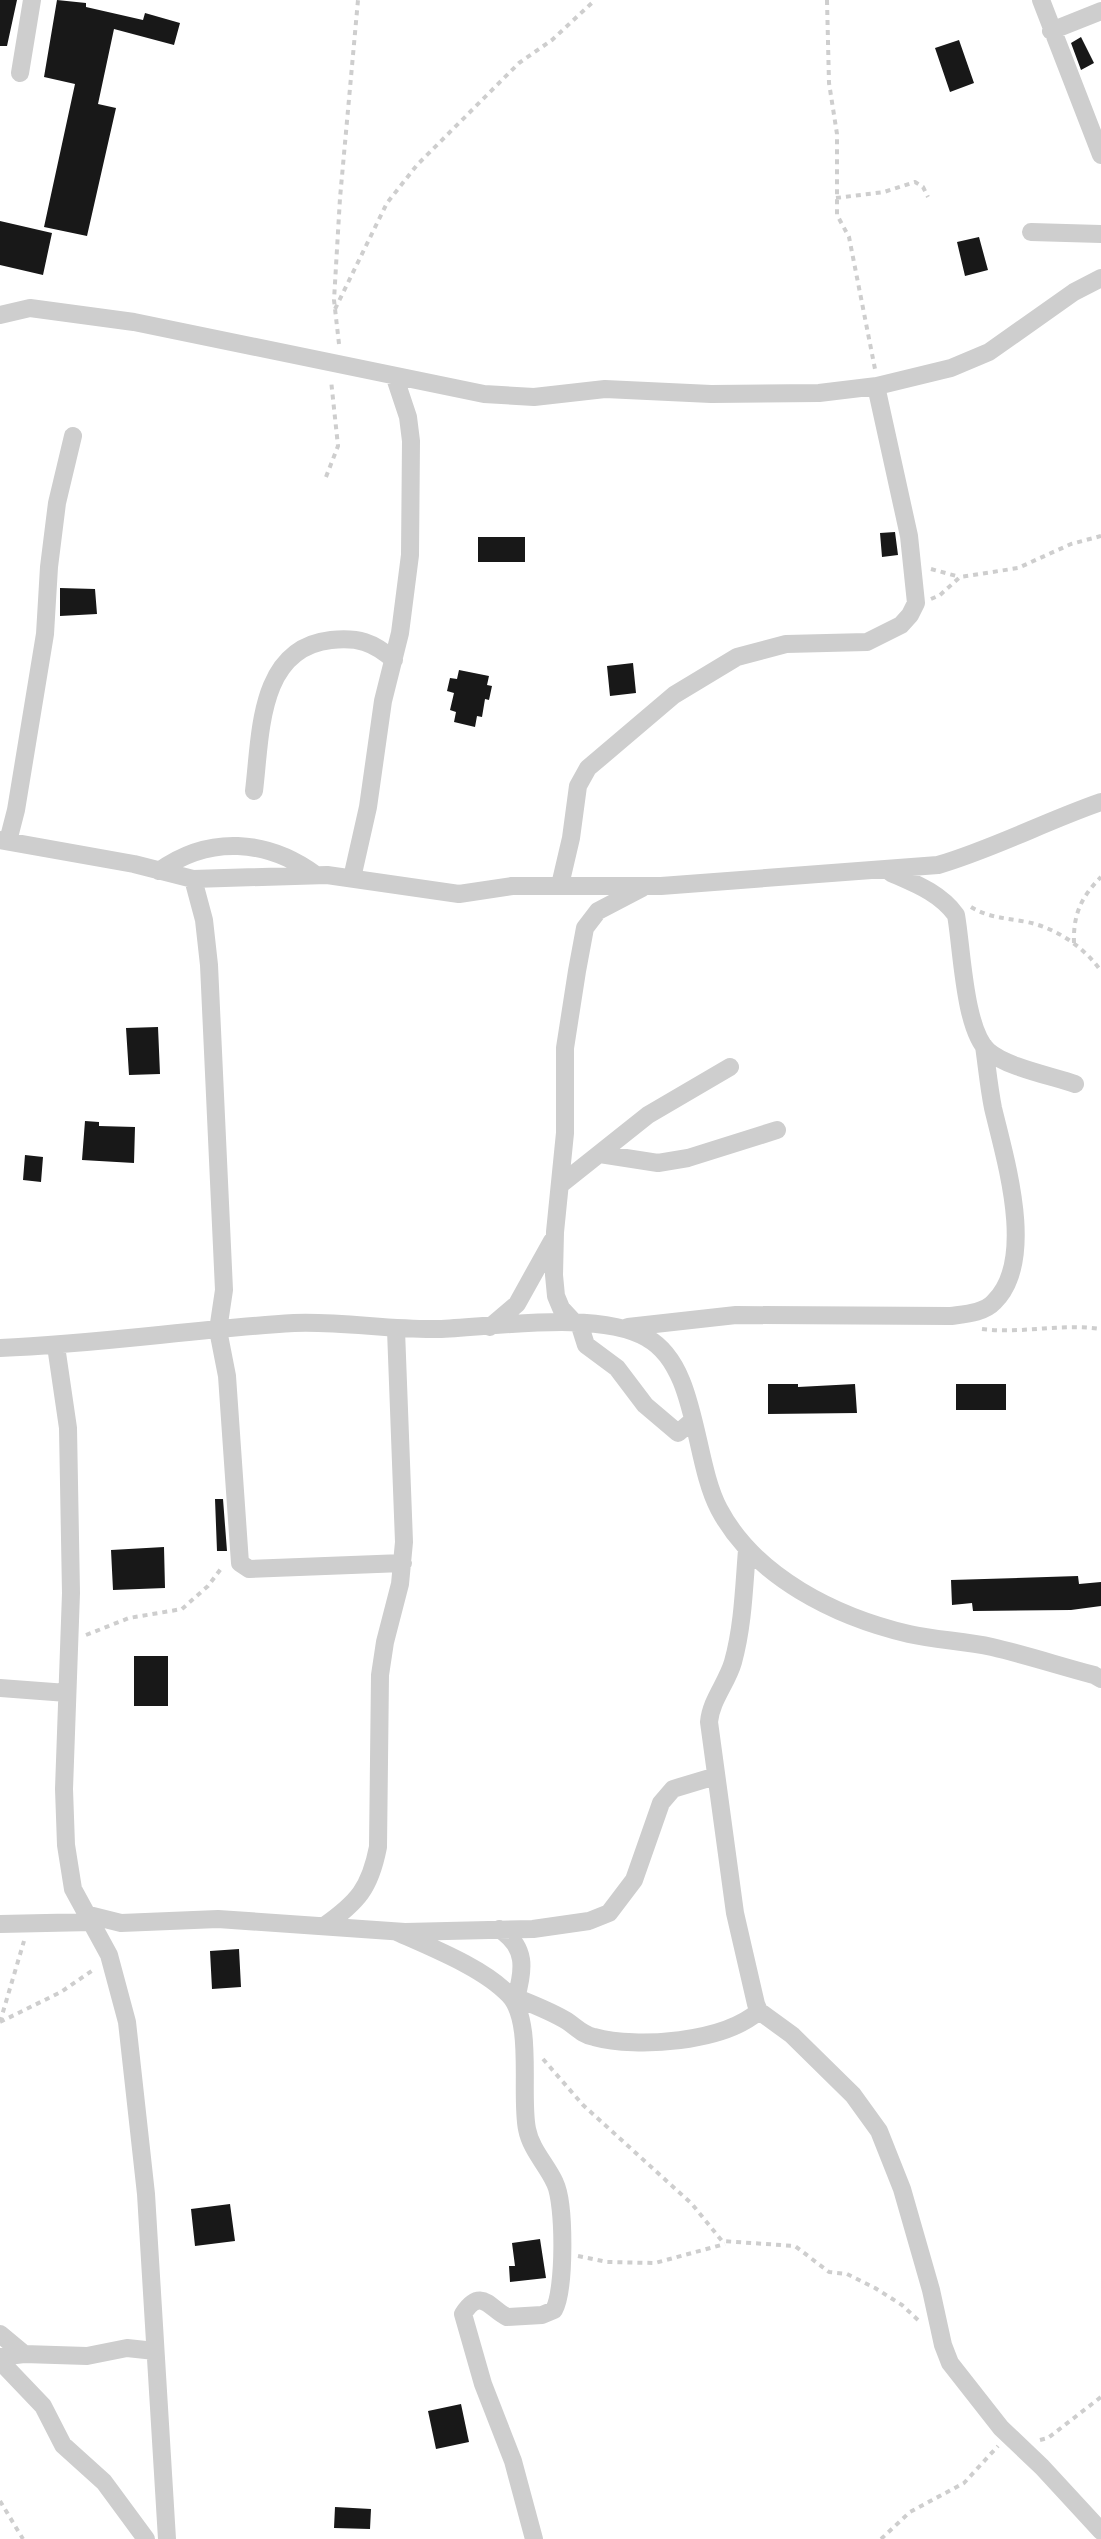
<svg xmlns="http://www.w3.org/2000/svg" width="1101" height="2539" font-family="'Noto Sans',sans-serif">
  <rect width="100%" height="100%" fill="#fff"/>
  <path fill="#181818" d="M0,0H17L7,46H0Z
    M57,0L86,3V7L143,20L145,13L180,23L174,45L114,29L98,104L116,108L87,236L44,227L75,84L44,77Z
    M1081,37L1094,63L1081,70L1071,43Z
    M959,40L974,83L950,92L935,48Z
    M0,221L52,233L43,275L0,265Z
    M979,237L988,270L965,276L957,242Z
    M895,532L898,555L882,557L880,533Z
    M478,537H525V562H478Z
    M60,588L95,589L97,614L60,616Z
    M633,663L636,693L610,696L607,666Z
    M459,670L489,676L487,685L492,686L489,700L485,699L482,717L477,716L475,727L454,722L456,712L450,710L454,693L447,691L450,678L457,679Z
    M158,1027L160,1074L129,1075L126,1028Z
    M85,1121L99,1122V1126L135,1127L134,1163L82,1160Z
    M25,1155L43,1157L41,1182L23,1180Z
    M768,1384H798V1387L855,1384L857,1413L768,1414Z
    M956,1384H1006V1410H956Z
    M215,1499H223L227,1551H217Z
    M164,1547L165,1588L113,1590L111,1550Z
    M1078,1576L1079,1584L1101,1582V1606L1071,1610L973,1611L972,1603L952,1605L951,1580Z
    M134,1656H168V1706H134Z
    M239,1949L241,1987L212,1989L210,1951Z
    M230,2204L235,2241L195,2246L191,2209Z
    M540,2239L546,2278L510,2282L509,2266H515L512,2243Z
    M461,2404L469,2442L436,2449L428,2411Z
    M335,2507L371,2509L370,2529L334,2528Z"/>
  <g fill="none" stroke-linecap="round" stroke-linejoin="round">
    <path stroke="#cecece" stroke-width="4" stroke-dasharray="5 5" stroke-linecap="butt" d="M827,0L829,83L837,134V215L849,237L875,369
      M836,198L884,192L915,182L923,187L928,197
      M335,309L387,203L417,165L519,63L552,40L595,0
      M339,344L334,300L340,198L358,0
      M326,477L338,446L331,380
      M931,569L960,577
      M931,599L940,595L960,577L1018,568L1071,544L1101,536
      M971,907C989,918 1007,918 1027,922C1056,928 1084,947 1101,971
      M1074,943C1073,915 1081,897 1101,877
      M982,1329C1022,1334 1061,1323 1101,1329
      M86,1635L129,1618L182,1609L208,1586L223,1566
      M0,2022L61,1992L93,1970
      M0,2022L24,1941
      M543,2059L583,2105L692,2204L722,2241L795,2246L829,2272L847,2274L875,2288L902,2305L918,2320
      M578,2256L607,2262L655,2263L725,2244
      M1040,2440L1048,2438L1101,2397
      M0,2501L23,2539
      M881,2539L910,2512L964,2483L998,2446"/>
    <path stroke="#cecece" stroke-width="18" d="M1041,0L1101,155
      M1051,31L1101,11
      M20,73L32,0
      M1031,232L1101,234
      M0,315L30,308L134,322L484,394L534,397L605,389L711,394L819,393L877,386L951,368L989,352L1074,292L1101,278
      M254,791C261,734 258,648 331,640C358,637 373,642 394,660
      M0,840L134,864L193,879L327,875L459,894L512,886H661L938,865C993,849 1046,821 1101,802
      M8,841L16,810L45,634L49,567L57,503L73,436
      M159,871C209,835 267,839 316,875
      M891,873C916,884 940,893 956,915C962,948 964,1029 988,1051C1006,1067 1052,1076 1075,1084
      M352,878L368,807L383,701L400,633L410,555L411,441L408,417L395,378
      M193,879L204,920L209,965L224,1290L218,1330L227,1376L240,1563L249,1569L403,1563
      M560,885L571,838L578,786L588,768L674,695L737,657L786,644L867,642L901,625L910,615L916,603L909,536L876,386
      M600,1154L658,1163L688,1158L777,1130
      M560,1185L648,1115L730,1067
      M574,1322L561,1308L556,1296L554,1275L555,1232L565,1133V1048L577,971L585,928L598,911L642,888
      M579,1323L586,1345L617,1368L645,1405L678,1433L692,1421
      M490,1327L517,1304L552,1241
      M628,1327L736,1315L951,1316C965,1314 984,1313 994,1302C1037,1260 1005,1159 993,1108C989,1088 987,1067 984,1046
      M56,1346L68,1428L71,1593L64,1789L66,1845L73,1889L109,1955L127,2022L146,2194L167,2539
      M0,1348C98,1344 196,1329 294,1323C341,1321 390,1330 438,1329C494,1327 599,1310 647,1338C698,1366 693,1460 719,1509C755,1577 836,1617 909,1634C936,1640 965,1641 992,1647C1026,1655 1060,1666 1094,1675L1101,1679
      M747,1550C744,1587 743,1626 733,1662C727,1683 711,1700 709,1722L735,1913L756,2004L759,2011L792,2035L853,2095L879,2131L902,2189L931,2290L943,2345L950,2363L1001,2428L1042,2467L1101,2531
      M0,1688L67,1693
      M85,1914L121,1923L218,1919L405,1932L533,1929L589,1921L609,1913L634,1880L661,1803L673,1789L716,1776
      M0,1924L92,1922
      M324,1926C358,1902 370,1888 378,1847L380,1675L385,1642L400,1584L404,1542L396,1330
      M499,1929C527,1947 524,1969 516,1998
      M397,1932C430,1947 484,1968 509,1995C534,2021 520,2094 527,2129C531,2150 547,2165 555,2183C565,2204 565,2290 554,2310L542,2315L507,2317C490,2309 481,2286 463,2314L483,2384L513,2461L534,2539
      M510,1995C529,2003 549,2010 567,2021C576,2027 583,2035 594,2037C638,2049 724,2042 759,2011
      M0,2334L24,2354
      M0,2357L24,2354L87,2356L127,2348L155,2351
      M0,2361L43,2406L63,2445L104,2482L146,2539"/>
  </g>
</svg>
